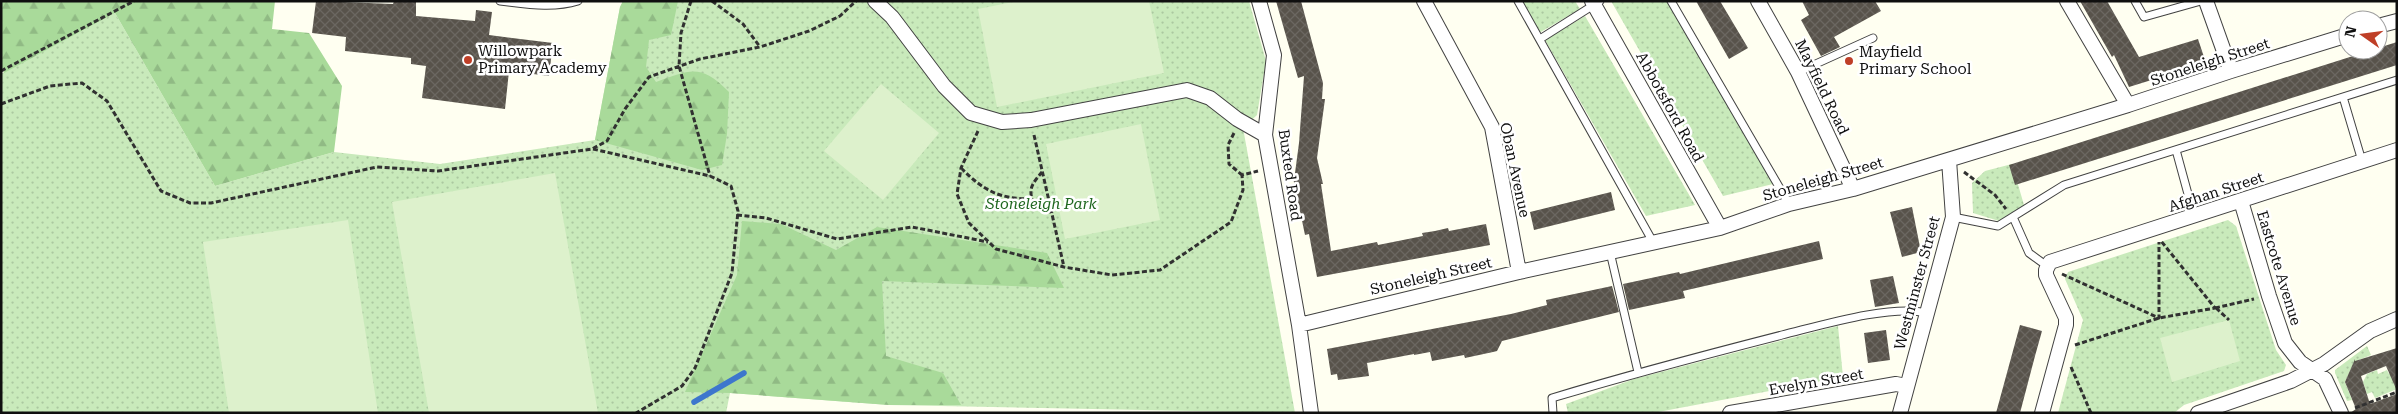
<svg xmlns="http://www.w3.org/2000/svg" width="2398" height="414" font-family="'Roboto Serif',serif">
  <defs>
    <pattern id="green-dots" width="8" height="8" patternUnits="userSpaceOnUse" patternTransform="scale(1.25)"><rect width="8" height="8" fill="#c9eabb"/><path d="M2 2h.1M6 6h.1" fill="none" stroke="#abc8a0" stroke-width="1.8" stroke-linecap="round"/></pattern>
    <pattern id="forest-firs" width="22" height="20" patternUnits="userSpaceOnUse" patternTransform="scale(1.25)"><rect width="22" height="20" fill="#a9da9a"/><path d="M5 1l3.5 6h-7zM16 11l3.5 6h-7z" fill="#90ba84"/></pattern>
    <pattern id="building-cross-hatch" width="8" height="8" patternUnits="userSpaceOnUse" patternTransform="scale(1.25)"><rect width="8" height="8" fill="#58534b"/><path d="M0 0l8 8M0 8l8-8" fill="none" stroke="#6b6761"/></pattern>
  </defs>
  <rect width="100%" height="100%" fill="#fffff1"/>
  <path fill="url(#green-dots)" d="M623,1H1249L1266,61L1257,115L1243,128L1295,413L889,405L730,393L726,413H1V74L115,13L215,186L334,152L440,164L595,140L620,7Z
    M1521,1H1575L1580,9L1539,33Z
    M1611,1H1667L1773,184L1723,196Z
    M1585,16L1695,205L1646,216L1545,40Z
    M2012,164L2024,205L1999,221L1973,213L1972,183L1985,171Z
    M2228,220L2236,226L2276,350L2286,365L2284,371L2184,405L2174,413H2058L2083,320L2065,279L2068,272Z
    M1838,326L1843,377L1653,413H1568L1566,404L1634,379Z
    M2367,346L2371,355L2354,362L2345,382L2352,400L2347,401L2335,373V370Z
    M2377,370L2378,374L2387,370L2389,374L2397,371V389L2375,398L2372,392L2367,394L2363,382L2367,374Z"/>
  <path fill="url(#forest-firs)" d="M1,1H275L272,29L309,33L342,86L334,152L215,186L115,13L4,73L1,66Z
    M623,1H678L671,35L649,40L646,67L656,82C691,70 700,63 729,92L727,134L722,165L702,170L595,140L620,7Z
    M742,221L781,224L836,250L877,227L1047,253L1064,288L882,281L886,356L943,373L961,405H889L730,393L685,392L737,275Z"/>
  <path fill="#ddf1cc" d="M1018,1H1149L1164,73L997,107L978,9Z
    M881,84L939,133L883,200L824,151Z
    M1141,124L1160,220L1065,239L1046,144Z
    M555,173L598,413H429L392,202Z
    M348,220L378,413H229L203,242Z
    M2229,320L2240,361L2172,382L2160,338Z"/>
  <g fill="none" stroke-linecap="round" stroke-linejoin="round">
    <path stroke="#3d76cd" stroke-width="5.5" d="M694,402L744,373"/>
  </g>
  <path fill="url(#building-cross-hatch)" d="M316,1L393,4L394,1H416V16L475,21L476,10L492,12L489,35L553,43L549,76L509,71L505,109L422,98L426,66L411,64V58L345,51L346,37L312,33Z
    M1276,1H1301L1323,83L1322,99H1325L1317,158L1323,184H1321L1331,251L1377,242L1378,245L1423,236L1422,233L1435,231L1448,228L1449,231L1486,224L1490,245L1317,277L1309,234L1305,235L1292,173H1295L1299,143L1304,76L1298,78Z
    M1696,1H1720L1748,48L1729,59Z
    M1802,1H1875L1881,11L1834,37L1840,47L1821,56L1801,20L1809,15Z
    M2080,1H2107L2139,57L2198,39L2206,63L2129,87L2114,55L2112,57Z
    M2397,42V65L2015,185L2009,165L2372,50H2378V48Z
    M1611,192L1615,210L1534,230L1530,212Z
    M1912,207L1921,252L1902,257L1890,212Z
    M1819,241L1823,259L1683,291L1685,298L1629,310L1623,284L1679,272L1680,274Z
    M1893,276L1899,303L1875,307L1870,280Z
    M1612,286L1619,312L1502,341L1497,351L1493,352L1465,358L1464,355L1432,361L1430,352L1414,355V354L1367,363L1369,376L1338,380L1337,374L1331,375L1327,349L1511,314L1547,305L1546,300Z
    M2020,325L2042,331L2035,356L2020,413H1996Z
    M1886,330L1890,360L1868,363L1864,333Z
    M2397,348V391L2386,366L2361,376L2370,404L2397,394V413H2350L2356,409L2345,382L2355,359V361Z"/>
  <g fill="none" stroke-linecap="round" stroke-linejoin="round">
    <g stroke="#424242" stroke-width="9">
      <path id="lane" d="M500,1C526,4 552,9 578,1
        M1518,1L1653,242
        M1671,1L1789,204
        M2135,1L2144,17L2201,1
        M1540,39L1600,1
        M1798,72L1873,38
        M2343,97L2362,161
        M2176,150L2194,216
        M1953,217L1998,226L2064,185L2397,80
        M2013,217L2029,253L2047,266
        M1610,252L1638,372
        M1553,413L1552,398C1628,375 1704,355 1782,335C1819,326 1890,304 1927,313"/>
    </g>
    <g stroke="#424242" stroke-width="16">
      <path id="street" d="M875,1L892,17L944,86L971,113L1002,122L1031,120L1187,90L1210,98L1237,119L1265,135
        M1259,1L1274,55L1265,135L1299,325L1311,413
        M1424,1L1492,127L1519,272
        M1592,1L1720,228
        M1758,1L1798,72L1853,189
        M2067,1L2128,105
        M2206,1L2231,71
        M2378,26L2397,21
        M2241,201L2269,296L2285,343L2300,362L2325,379L2341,413
        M1299,325L1519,272L1720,228L1789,204L1853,189L2128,105L2231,71L2348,35
        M1730,413L1896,384L1907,386
        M1900,413L1953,217L1949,160
        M2042,413L2066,325V318L2046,275V270L2050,262L2397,150
        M2198,413L2291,381L2324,364L2370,331L2397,319"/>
    </g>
    <path stroke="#313131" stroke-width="3" stroke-dasharray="5 2.5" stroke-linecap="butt" d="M691,1L681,33L679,66L710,176
      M712,1L743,24L760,47
      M1,71L134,1
      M1,104L50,86L82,83L107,101L161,191L190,203H211L377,167L438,171L592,149L607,141L625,109L649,77L700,59L760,47L809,31L840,16L856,1
      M978,131L961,168L957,194L969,223L996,249L1064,267L1112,275L1160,270L1231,222L1243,190L1242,175L1258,171
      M1234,133L1228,145L1229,164L1242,175
      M1034,135L1064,267
      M593,149L710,176L731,186L738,211L732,273L695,368L682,386L636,413
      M961,168C984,191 999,199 1032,199
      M1042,172C1038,177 1032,183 1031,190C1030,203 1039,212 1051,212
      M1964,172L1995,195L2006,209
      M737,215L766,218L837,239L912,227L988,242
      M2062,274L2159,318V242
      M2215,308L2254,299
      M2216,308L2229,320
      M2075,345L2159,318L2215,308L2161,241
      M2071,367L2091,413
      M2355,408L2397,392"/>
    <use href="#lane" stroke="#fff" stroke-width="7"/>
    <use href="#street" stroke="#fff" stroke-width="14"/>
  </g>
  <g fill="#bf3f27" stroke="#fff" stroke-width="2">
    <circle cx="468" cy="60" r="5"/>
    <circle cx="1849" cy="61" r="5"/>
  </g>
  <g text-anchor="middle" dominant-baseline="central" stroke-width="5" stroke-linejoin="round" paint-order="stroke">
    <g font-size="15" fill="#0f0f0f" stroke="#fff" text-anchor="start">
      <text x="478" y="51">Willowpark<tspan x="478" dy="17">Primary Academy</tspan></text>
      <text x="1859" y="52">Mayfield<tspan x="1859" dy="17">Primary School</tspan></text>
    </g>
    <g font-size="15" fill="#0f0f0f" stroke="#fff">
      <text transform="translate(2210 62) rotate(-18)">Stoneleigh Street</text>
      <text transform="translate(1822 87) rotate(64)">Mayfield Road</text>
      <text transform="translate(1670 107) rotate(61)">Abbotsford Road</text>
      <text transform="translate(1515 170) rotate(78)">Oban Avenue</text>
      <text transform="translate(1290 175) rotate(82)">Buxted Road</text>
      <text transform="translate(1823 179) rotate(-16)">Stoneleigh Street</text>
      <text transform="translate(2216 192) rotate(-18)">Afghan Street</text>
      <text transform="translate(2279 268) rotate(73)">Eastcote Avenue</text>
      <text transform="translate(1431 276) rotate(-13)">Stoneleigh Street</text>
      <text transform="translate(1917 283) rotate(-75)">Westminster Street</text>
      <text transform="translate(1816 382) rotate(-10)">Evelyn Street</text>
    </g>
    <g font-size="15" font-style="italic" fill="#1f671f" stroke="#fff">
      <text x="1041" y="204">Stoneleigh Park</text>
    </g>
  </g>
  <rect width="2398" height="414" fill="none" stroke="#0f0f0f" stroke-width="5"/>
  <g transform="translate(2363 35) rotate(284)"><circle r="24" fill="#ffffff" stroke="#9f9f9f"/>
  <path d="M0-4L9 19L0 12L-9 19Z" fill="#bf3f27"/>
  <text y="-8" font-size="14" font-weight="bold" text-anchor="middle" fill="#0f0f0f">N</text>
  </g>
</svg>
